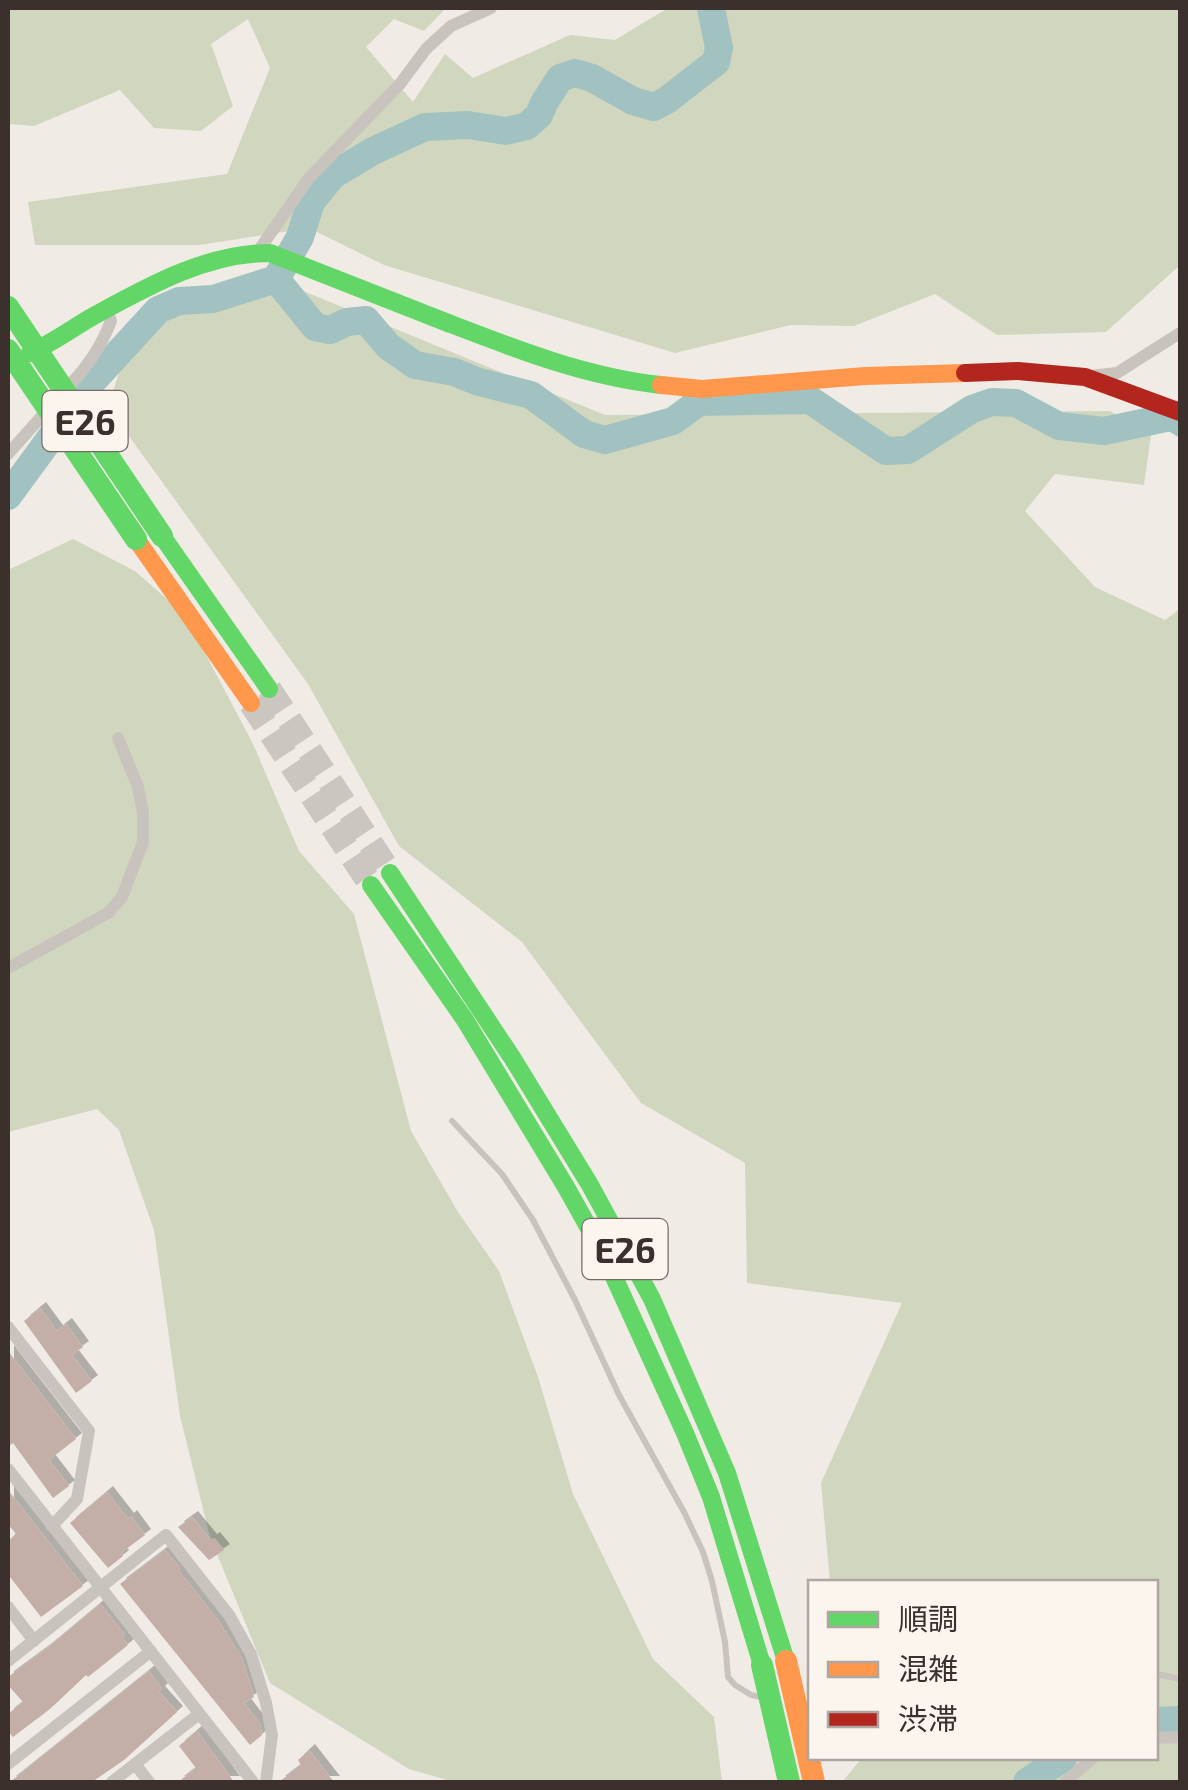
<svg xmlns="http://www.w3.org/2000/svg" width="1188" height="1790" font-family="'Exo 2','Noto Sans JP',sans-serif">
  <defs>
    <filter id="shadow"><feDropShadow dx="6" dy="-6" stdDeviation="0" flood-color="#0004"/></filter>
  </defs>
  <rect width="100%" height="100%" fill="#f0ebe5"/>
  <path fill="#d1d6bf" d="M8,8H446L424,31L394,19L366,47L413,102L445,54L473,78L570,35L615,40L668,8H1180V265L1106,332L997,335L935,294L854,326L791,325L675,353L384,265L309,228L199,245H35L28,202L227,174L270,68L248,19L211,44L233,106L201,131L154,128L120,90L34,126L8,124Z
    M279,281L605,415L1110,411L1151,435L1144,485L1055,474L1025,511L1095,587L1165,620L1180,609V1782H842L862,1758H1156V1582H830L821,1483L902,1303L747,1283L745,1163L641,1103L522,942L399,846L308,684L108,407L133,330Z
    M73,539L135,571L185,615L253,744L299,851L354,914L411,1131L458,1212L499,1271L538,1377L573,1494L653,1659L714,1717L722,1782H454L409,1769L270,1683L210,1537L180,1416L154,1230L119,1130L97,1109L8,1132V570Z"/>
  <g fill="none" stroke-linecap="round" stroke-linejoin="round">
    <path stroke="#a1c2c1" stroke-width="5" d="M1157,421L1180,435"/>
    <path stroke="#a1c2c1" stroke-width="28" d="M276,279L315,327L330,330L347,322L366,320L388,346L415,365L454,372L479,382L531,395L584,434L605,440L673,421L699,402L810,400L886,451L908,450L972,409L992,402L1016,403L1059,426L1104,431L1180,415
      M8,496L90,384L158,310L179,301L213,299L276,279L300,237L311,202L333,175L373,151L425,127L468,125L506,131L527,126L539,115L544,103L560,78L575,73L592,78L633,101L654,107L667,100L716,62L719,48L711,8
      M1156,1721L1180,1720
      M1027,1782L1063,1758"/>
  </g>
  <path fill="#c3afa7" filter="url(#shadow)" d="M40,1308L57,1331L66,1324L83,1347L72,1355L92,1381L76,1393L24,1321Z
    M8,1351L76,1439L49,1460L69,1486L53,1498L13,1443L8,1447Z
    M8,1490L83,1586L41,1617L10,1577H8V1541L16,1534L8,1524Z
    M107,1492L128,1519L131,1516L145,1535L121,1553L123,1556L108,1568L70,1523Z
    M192,1517L211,1540L214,1538L224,1550L209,1560L178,1527Z
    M165,1550L180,1568L178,1570L217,1619L242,1658L254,1697L244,1703L260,1724L262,1735L250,1745L120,1584Z
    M100,1604L125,1635L122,1638L128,1645L88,1677L86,1675L50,1709L13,1737L8,1731V1714L23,1702L8,1685V1677L46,1649Z
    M149,1671L162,1689L159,1692L177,1712L124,1760L92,1782H10Z
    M197,1731L226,1771L234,1782H178L196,1768L179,1746Z
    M309,1750L334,1782H279L301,1765L298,1760Z"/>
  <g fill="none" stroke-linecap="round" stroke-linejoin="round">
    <path stroke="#ccc6c0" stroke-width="25" stroke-dasharray="25 12" stroke-linecap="butt" d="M269,689L390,873
      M251,703L371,885"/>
    <path stroke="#c9c3be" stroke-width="6" d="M452,1121L502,1174L533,1220L575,1300L619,1395L684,1512L703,1552L712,1581L725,1642L728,1677L735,1685L751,1695L761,1697
      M1156,1674L1180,1679"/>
    <path stroke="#c9c3be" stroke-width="12" d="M257,253L309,178L400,84L426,49L451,26L491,8
      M1090,376L1117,373L1180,333
      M62,393C84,372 100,350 111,321L107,311
      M8,454L49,408
      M8,968L108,913L122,897L143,842V813L138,787L118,738
      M8,1327L89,1431L77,1499L52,1526
      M8,1469L253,1782
      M8,1607L34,1641
      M8,1661L166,1535L229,1615L251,1654L266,1703L272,1735L266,1782
      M1156,1738L1180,1737
      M8,1764L151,1651
      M135,1764L149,1782
      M112,1782L199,1714
      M1065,1782L1093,1758"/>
    <path stroke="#63d668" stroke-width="18" d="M30,353C52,343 70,330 90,318C145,288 205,253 270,253C329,276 389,300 448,323C518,350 587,377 661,385
      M162,536L269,689
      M390,873L513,1059L590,1185L652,1299L727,1473L786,1661
      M371,885L465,1020L566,1187L604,1255L685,1433L711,1497L762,1665"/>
    <path stroke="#ff974d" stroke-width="18" d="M661,385L702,389L865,376L965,373
      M136,539L251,703"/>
    <path stroke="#b3261e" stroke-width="18" d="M965,373L1018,371L1085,377L1180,412"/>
    <path stroke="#63d668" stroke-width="22" d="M8,307L162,536
      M8,350L136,539
      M762,1665L789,1782"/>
    <path stroke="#ff974d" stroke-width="22" d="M786,1661L814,1782"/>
  </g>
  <g text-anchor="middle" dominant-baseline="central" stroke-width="10" stroke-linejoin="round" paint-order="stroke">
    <g fill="#fbf5ee" stroke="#756b66" stroke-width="2.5">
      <rect x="42.5" y="391" width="85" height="60" rx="8"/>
      <rect x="582.5" y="1219" width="85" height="60" rx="8"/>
    </g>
    <g font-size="35" font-weight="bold" fill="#3b302b">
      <text x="85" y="421">E26</text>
      <text x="625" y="1249">E26</text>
    </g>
  </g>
  <rect width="1188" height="1790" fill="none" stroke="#3b302b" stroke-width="20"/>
  <rect x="808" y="1580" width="350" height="180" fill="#fbf5ee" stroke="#aea6a0" stroke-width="2.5"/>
  <rect x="828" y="1612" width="50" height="15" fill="#63d668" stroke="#aea6a0" stroke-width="2.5"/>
  <text x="898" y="1630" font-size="30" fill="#3b302b">順調</text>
  <rect x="828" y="1662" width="50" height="15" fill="#ff974d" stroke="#aea6a0" stroke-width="2.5"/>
  <text x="898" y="1680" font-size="30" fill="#3b302b">混雑</text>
  <rect x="828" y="1712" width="50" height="15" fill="#b3261e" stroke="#aea6a0" stroke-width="2.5"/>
  <text x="898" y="1730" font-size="30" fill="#3b302b">渋滞</text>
</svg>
